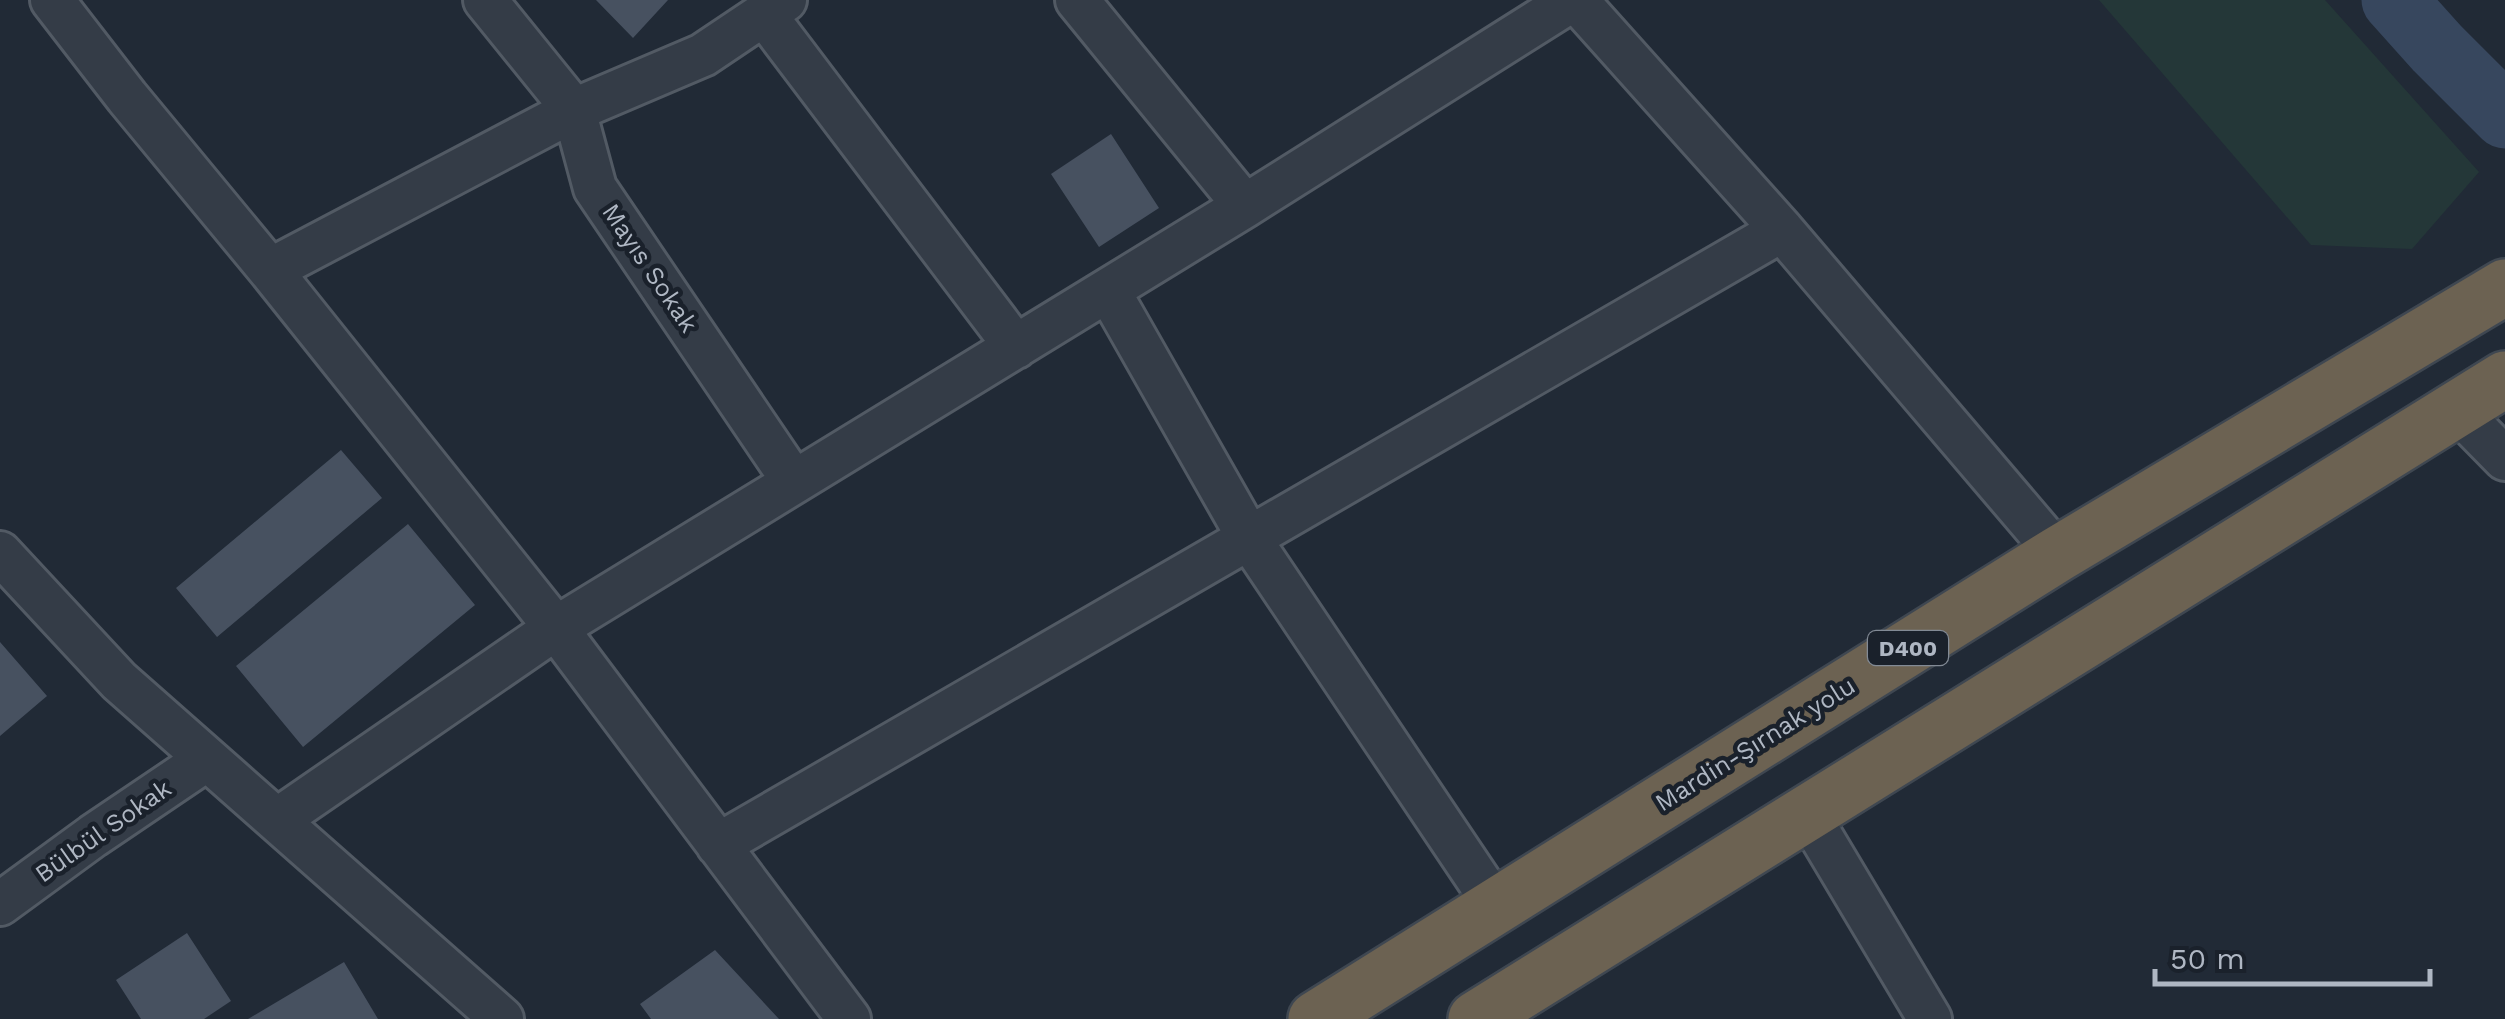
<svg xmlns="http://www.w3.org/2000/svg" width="2505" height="1019" font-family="'Work Sans',sans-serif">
  <rect width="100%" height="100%" fill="#212a36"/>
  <path fill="#243738" d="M2099,0H2325L2479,172L2412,249L2311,245Z"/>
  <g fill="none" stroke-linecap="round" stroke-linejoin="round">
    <path stroke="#37475e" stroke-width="65" d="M2394,0L2437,48L2505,116"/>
  </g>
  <path fill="#475160" d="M596,0H668L633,38Z
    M1111,134L1159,208L1099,247L1051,174Z
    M341,450L382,498L217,637L176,588Z
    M408,524L475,605L303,747L236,666Z
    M0,642L47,696L0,736Z
    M187,933L231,1001L204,1019H141L116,980Z
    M715,950L779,1019H651L640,1004Z
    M344,962L378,1019H248Z"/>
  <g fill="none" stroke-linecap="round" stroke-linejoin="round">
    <g stroke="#525a64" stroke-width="48">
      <path id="street" d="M52,0L127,97L270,270L556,628L849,1019
        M485,0L574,110L595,188L794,482
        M1077,0L1245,206
        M1576,0L1782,230L2058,554
        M764,14L1016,347
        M270,270L574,110L703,55L785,0
        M1108,290L1249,538L1496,906
        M2455,408L2505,459
        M0,553L119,681L502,1019
        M1807,813L1930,1019
        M277,820L556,628L1245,206L1572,0
        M718,845L1782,230
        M0,904L93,836L207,759"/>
    </g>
    <g stroke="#3f4751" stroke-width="60">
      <path id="highway" d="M1316,1019L2058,554L2505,287
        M1476,1019L2505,379"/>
    </g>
    <use href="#street" stroke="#343c47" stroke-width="42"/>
    <use href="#highway" stroke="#6c6252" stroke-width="55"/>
  </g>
  <g text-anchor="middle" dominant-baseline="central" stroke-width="9" stroke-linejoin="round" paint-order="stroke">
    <rect fill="#1a212b" stroke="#828a95" stroke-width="2.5" x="1868" y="631" width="80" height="34" rx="8"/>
    <g font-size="22" font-weight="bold" fill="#afb7c3">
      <text x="1908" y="648">D400</text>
    </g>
    <g font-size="25" fill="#afb7c3" stroke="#1a212b">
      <text transform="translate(650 268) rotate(56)">Mayıs Sokak</text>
      <text transform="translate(1755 744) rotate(-32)">Mardin-Şırnak yolu</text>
      <text transform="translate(103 831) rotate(-35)">Bülbül Sokak</text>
    </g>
  </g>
  <path d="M2155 969v15h275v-15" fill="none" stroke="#afb7c3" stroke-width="5"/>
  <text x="2170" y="969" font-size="30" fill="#afb7c3" stroke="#1a212b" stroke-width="8" paint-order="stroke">50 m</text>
</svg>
